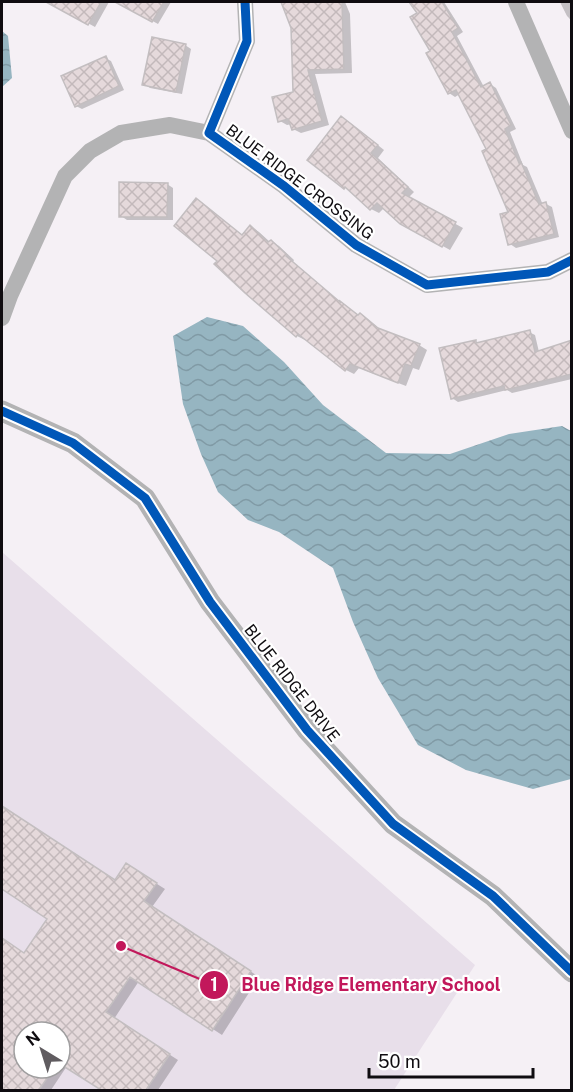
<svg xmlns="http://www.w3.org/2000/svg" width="573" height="1092" font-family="'Public Sans',sans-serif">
  <defs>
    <pattern id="water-waves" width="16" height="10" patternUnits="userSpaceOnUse" patternTransform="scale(1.5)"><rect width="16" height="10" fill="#96b5c1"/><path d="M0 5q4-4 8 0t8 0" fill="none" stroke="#809aa5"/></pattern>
    <pattern id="building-cross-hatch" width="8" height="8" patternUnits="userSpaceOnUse" patternTransform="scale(1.5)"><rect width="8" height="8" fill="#e5d9db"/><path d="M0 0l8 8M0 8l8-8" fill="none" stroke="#c3b9bb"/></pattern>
  </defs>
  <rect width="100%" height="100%" fill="#f5f0f5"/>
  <path fill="#e8dfea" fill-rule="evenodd" d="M2,552L475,965L394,1090H2ZM24,1032H60V1068H24Z"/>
  <path fill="url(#water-waves)" d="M2,31L8,36L12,78L2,87Z
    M207,317L243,326L284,362L323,405L386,453L450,454L509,434L562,426L571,431V779L533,789L466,770L418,745L378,678L353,622L333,568L279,532L248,520L218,492L201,454L183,404L173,336Z"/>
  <path fill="#0003" fill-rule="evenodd" d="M54,2H109L95,27L53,4Z
    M118,2H171L158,24Z
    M283,2H345L350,14L352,73L315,74L329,125L301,133L293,129L292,124L287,125L280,121L294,93L292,28Z
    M410,2H444L463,32L457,36L484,87L490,84L496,88L516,129L510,132L523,165L527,167L543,205L546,204L552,207L559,237L516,248L510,244L511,213L488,150L460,94L455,97L449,93L417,14Z
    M560,2H572V22L569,18L567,16Z
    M185,45L191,49L182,94L150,88L144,84Z
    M105,58L111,61L124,90L82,109L76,106Z
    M349,122L384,150L378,158L414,192L408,198L463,228L450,250L401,223L384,208L379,213L371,209L353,192L309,160Z
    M167,184L173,188V220H127L121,216Z
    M196,200L204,205L243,236L251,227L259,232L270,242L271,241L279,246L294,260L293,262L342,304L359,316L360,315L368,320L382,331L419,345L427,350L419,370L413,368L406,386L359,368L354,374L346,370L306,338L305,340L297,336L219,261Z
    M529,332L535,335L539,352L572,342V379L512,393L507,390L458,402L452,398L475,341L480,344Z
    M7,812L116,882L135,870L165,889L152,907L259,977L222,1035L139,981L114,1019L178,1060L158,1090H104L67,1066L51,1090H2V939L25,955L49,919L2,887V821ZM24,1032H60V1068H24Z"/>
  <path fill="url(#building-cross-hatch)" stroke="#c3bec0" stroke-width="1.5" d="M46,2H101L88,25Z
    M115,2H164L152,22Z
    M281,2H342L344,69L308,70L322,121L292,130L288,119L278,122L272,97L293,92L291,28Z
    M409,2H442L458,28L452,32L481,87L490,82L511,125L505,129L519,163L521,162L539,204L546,202L554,234L508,245L500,214L508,212L482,151L486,149L456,90L448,94L426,53L430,51L410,17L417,13Z
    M152,37L186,44L176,92L142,85Z
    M106,56L119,86L75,107L61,76Z
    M341,116L378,145L371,153L408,187L402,193L456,222L442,247L400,224L377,203L370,210L345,187L344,189L307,160Z
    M119,182L168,183L167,217H119Z
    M196,198L242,235L250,225L268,242L271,240L287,255L286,256L340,302V301L358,315L360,313L378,328L420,344L411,366L405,364L398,383L350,364L345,371L298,334L296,337L245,293L214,264L217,261L174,226Z
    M530,330L535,352L572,340V374L505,390L504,386L451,399L439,348L476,340V343Z
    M2,806L115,880L126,863L157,883L144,901L251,971L212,1031L130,977L106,1012L170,1054L146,1090H101L60,1064V1032H24V1068H54L39,1090H2V938L24,953L47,919L2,889Z"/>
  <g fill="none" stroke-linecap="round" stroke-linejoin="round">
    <path stroke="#b3b3b4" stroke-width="16" d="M245,2L247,41L209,133L284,186L356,245L427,285L548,272L572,260
      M516,2L572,131
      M2,318L10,296L65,176L90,151L121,133L170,125L209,133"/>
    <path stroke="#b3b3b4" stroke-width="21" d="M2,411L73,443L145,498L210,602L307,730L393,824L493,896L572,972"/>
    <g stroke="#fff" stroke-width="13">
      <path id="cycleway" d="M245,2L247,41L209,133L284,186L356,245L427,285L548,272L572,260
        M2,411L73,443L145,498L210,602L307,730L393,824L493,896L572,972"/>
    </g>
    <use href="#cycleway" stroke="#0057b8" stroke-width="9"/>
  </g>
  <g text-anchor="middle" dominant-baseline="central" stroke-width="4.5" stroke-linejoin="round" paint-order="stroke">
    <g font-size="16" fill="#0f0c10" stroke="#fff">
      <text transform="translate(300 182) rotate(37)">BLUE RIDGE CROSSING</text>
      <text transform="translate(292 683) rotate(52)">BLUE RIDGE DRIVE</text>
    </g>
  </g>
  <path fill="none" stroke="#c2185b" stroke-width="2" d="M121 946L214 985"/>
  <g fill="#c2185b" stroke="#fff" stroke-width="2">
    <circle cx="121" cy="946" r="6"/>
    <circle cx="214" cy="985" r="15"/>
  </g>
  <g font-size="18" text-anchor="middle" font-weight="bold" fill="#fff">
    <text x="214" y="991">1</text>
  </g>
  <g font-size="18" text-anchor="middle" font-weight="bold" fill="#c2185b" stroke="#fff" stroke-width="4.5" stroke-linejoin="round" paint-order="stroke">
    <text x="371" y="991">Blue Ridge Elementary School</text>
  </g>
  <rect width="573" height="1092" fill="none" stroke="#0f0c10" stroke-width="6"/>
  <g transform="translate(42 1050) rotate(322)"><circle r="28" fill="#ffffff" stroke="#9f9e9f" stroke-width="1.5"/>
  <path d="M0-4.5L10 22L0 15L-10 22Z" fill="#605c60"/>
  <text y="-9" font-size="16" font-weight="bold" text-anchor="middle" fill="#0f0c10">N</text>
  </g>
  <path d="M369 1068v9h164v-9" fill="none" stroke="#0f0c10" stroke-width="3"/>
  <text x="378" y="1068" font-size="18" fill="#0f0c10" stroke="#ffffff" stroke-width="4.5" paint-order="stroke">50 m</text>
</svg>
